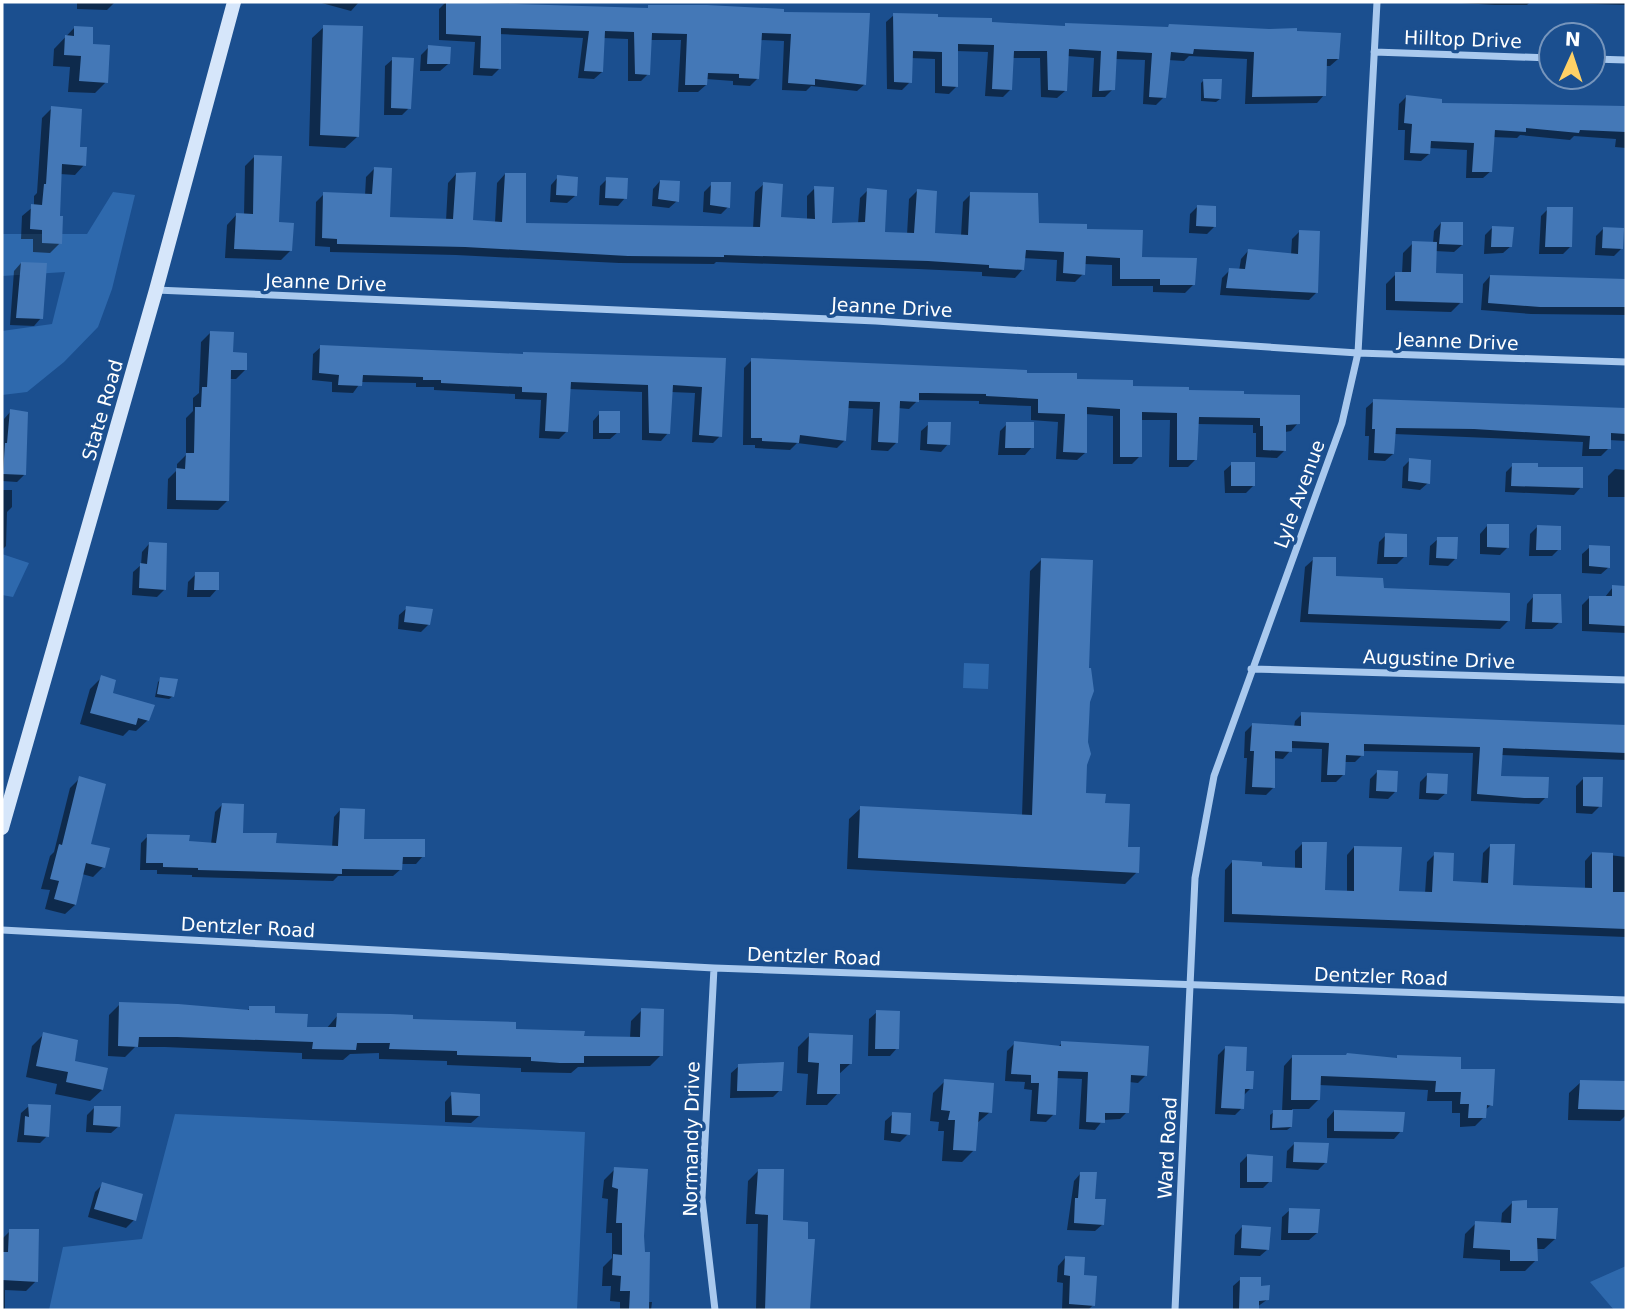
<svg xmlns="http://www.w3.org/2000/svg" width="1628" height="1312" font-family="'DejaVu Sans',sans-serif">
  <rect width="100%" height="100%" fill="#1b4f8f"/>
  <path fill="#2e69ad" d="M113,192L135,195L112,289L98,327L64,362L27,392L2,395V331L52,324L65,272L2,276V234H87Z
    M2,554L29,563L13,597L2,595Z
    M964,663L989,664L988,689L963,688Z
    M175,1114L585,1132L577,1310H49L63,1247L142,1239Z
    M1626,1266V1310H1614L1590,1282Z"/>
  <path fill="#0007" d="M77,2H115L107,10L77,9Z
    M318,2H359L351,11Z
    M446,2L550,8L783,14L865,84L857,91L811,86L806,91L782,90L784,41L760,40L758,78L750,86L733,85V81L706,79V85L698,92H678L681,40H650L648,74L641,81H628V39L603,38L602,72L594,79L578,78L583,38L499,34V69L492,76L473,75L475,42L439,40V9Z
    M1445,2H1626V5L1530,2L1527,5H1495Z
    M894,15L990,24L1063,28H1167L1169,26L1338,59L1330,66H1325L1324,95L1317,103L1245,104L1247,59L1189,56L1184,61L1168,60L1164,97L1156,105L1143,104L1145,60L1114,59L1113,89L1105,97H1092L1094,58L1067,56L1065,91L1057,98L1041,97L1040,58H1012L1011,89L1003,97L985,96L988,52L956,51L957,86L949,94L935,93V59L911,58L910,82L902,90L887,89L886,22Z
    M75,27L91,46L106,82L95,93L68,92L70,67L53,66L54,49Z
    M324,27L357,137L345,148L309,146L312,38Z
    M429,47L448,64L440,71H420L421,55Z
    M393,59L409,108L402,115H384L385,66Z
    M1204,80L1220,99L1216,102L1201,101V83Z
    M1406,97L1440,104L1626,107V148L1615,147L1616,139L1574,136L1570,140L1520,135L1517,138L1492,137L1491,171L1483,178H1466L1467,150L1429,148V154L1421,161L1404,160L1405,130H1398L1399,104Z
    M52,108L78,148L84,165L75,175L60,174L58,218L60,243L50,253L33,252V239H21L22,216L34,206V196L37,193L42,118Z
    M255,156L277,224L291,250L281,260L225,258L227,225L237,214L244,215L245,166Z
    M374,169L388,219L446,221L448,183L456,174L471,222L495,223L497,183L505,174L524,225L753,229L755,192L764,184L779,219L807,220V196L815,188L831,225L858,224L860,198L868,190L883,233L907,235L909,199L917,191L933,235L961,236L963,202L971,194L1037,225L1085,230L1193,285L1185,293L1153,292V286H1112V265L1083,264V274L1075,282L1056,281L1057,260L1023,258V269L1015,278L982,276V272L918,269L716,262L714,264L619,263L456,255L330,252V247L315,246L316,202L324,194L365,196L366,177Z
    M558,177L575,196L567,203L550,202L551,185Z
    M607,179L625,198L618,206L599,205L600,186Z
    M660,181L677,201L669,208L652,206L653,189Z
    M712,184L728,207L721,214L703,212L704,192Z
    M1197,207L1214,227L1207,234L1189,233L1190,214Z
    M1548,209L1570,247L1563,254H1539L1541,216Z
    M1441,223L1462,245L1454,252L1435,251L1434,275L1461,302L1451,312L1386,310V284L1396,274H1402L1403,253L1413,243H1433L1434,231Z
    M1493,227L1511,246L1503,253L1484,254L1485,235Z
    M1604,228L1622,248L1614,256L1595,255L1596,236Z
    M1300,231L1317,292L1309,300L1220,295L1222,278L1230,270L1239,271L1241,259L1248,251L1291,255L1292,239Z
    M21,263L41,318L34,326L10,325L14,271Z
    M1490,276L1626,282V315L1531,314L1481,310L1483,284Z
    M211,332L245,370L236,379H229L227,501L218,510L167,509L168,479L177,470V464L186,455V418L193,411V398L199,393L201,342Z
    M321,347L521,356L724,359L720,436L713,443L692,442L695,393L671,392L668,433L661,441L642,440V392L568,389L566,432L559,439L539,438L541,400L515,399V394L434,390V387H416V383L361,382L353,393L332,392V382L312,380L313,354Z
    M752,360L1025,374L1131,387L1242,396L1298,423L1291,431L1285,432L1284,451L1277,458L1256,457V433H1253V425L1197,424L1195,460L1188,467H1169L1170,420H1140V456L1132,464H1113V416L1085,414V453L1077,460L1056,459L1058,422L1031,420V406L979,404V401L918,400L909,409L898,408L896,443L888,451L871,450L873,409L846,408L845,440L837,448L797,443L790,450L755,448V445H743L744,368Z
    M1374,401L1626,409V441L1609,440V448L1601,456H1582L1583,442L1394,434L1393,454L1385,461L1368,460L1369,436H1365L1366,408Z
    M11,411L24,475L17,482L2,481L4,419Z
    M600,413L618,432L610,439H593V421Z
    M929,424L948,444L941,452L920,450L921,431Z
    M1007,424L1032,447L1025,455H998L1000,431Z
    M1410,460L1428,483L1420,490L1402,488L1403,467Z
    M1232,464L1254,485L1246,493H1225L1224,471Z
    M1513,465L1536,469L1581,487L1574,495L1505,492L1506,472Z
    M1615,469L1626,470V497H1608V476Z
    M2,490H12V507L7,512L6,546L2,550Z
    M1487,526L1508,547L1500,555L1480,554V534Z
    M1538,526L1559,549L1552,556H1529L1530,534Z
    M1386,535L1405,556L1397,564H1377L1379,542Z
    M1438,539L1455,559L1448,566L1429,565L1430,546Z
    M149,544L165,589L157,597L132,595L133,572L141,565L142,552Z
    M1590,547L1609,567L1601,574L1582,573V554Z
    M1042,559L1088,702L1084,795L1104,805L1137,872L1125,884L847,869L849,819L861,808L1022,816L1030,571Z
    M1314,559L1334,577L1508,621L1500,629L1300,622L1305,567Z
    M196,574L217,589L210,597H187L188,582Z
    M1613,587L1626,588V633L1582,631V605L1590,597H1605Z
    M1534,596L1560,622L1552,629H1525L1527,604Z
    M407,608L429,624L421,632L398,629L399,615Z
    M102,677L111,694L148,720L136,731L129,730L123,736L80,724L90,689Z
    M161,679L173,696L169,699L155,697L158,682Z
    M1302,714L1626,726V760L1501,755L1499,778L1546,797L1539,804L1471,801L1473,753L1362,751V755L1355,762H1344L1343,775L1336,782H1321L1322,749L1290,748V751L1283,759L1273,758V788L1266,795L1245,794L1247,758H1244L1245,732L1252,725L1294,727L1295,721Z
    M1377,772L1395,792L1388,799L1369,798L1370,779Z
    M1428,774L1446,793L1438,800L1419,799L1420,782Z
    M80,778L89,845L103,867L93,877L82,874L75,905L65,914L45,909L50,890L41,889L50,856L54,852L70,788Z
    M1584,778L1600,806L1592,814L1576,813V786Z
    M223,804L241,834L275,845L332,848L334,817L341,809L362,840L423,856L416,864H401V869L393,876H338L333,881L192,877V875L157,874V870H140L141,843L148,836L188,843L211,844L215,812Z
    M1303,843L1323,892L1347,893V855L1354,847L1397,893L1425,894L1427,862L1435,854L1451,882L1481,884L1483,853L1491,845L1511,887L1585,890V861L1592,853L1626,857V937L1224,922L1225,870L1232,862L1260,867L1295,869V851Z
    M120,1004L246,1012L250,1008L273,1014L305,1029H326L338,1015L583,1038H630L631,1021L642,1010L661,1055L650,1066L578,1067L571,1073L521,1072V1068L447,1065V1061L379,1059V1053L350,1054L343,1060L302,1059V1053L165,1047H135L125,1057L108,1056L109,1015Z
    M877,1012L897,1048L890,1056H868L869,1019Z
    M44,1034L102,1090L90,1101L55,1094L57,1084L26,1077L32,1046Z
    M810,1035L850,1064L838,1075V1093L827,1105H806L808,1074L797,1073L798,1047Z
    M1015,1043L1058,1047L1062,1043L1146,1075L1138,1083L1129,1082L1127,1112L1120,1119L1103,1120L1095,1130L1079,1129L1082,1079L1056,1078L1054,1114L1046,1122L1030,1121L1032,1090L1024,1089L1025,1082L1005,1081L1007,1051Z
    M1225,1048L1244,1073L1251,1088L1243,1096L1242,1108L1235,1115L1215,1114L1218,1055Z
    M1293,1056L1395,1059L1398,1057L1459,1070L1491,1105L1484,1111V1117L1475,1126L1460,1127V1113H1452V1101H1427L1428,1090L1319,1085V1099L1309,1109H1292L1291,1127L1287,1130H1270V1115L1274,1112H1282L1284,1066Z
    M739,1066L780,1090L773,1097L730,1098L731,1073Z
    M945,1081L990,1112L976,1124L974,1150L962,1162L942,1161L944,1131H938L939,1122L930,1121L933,1093Z
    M1581,1082L1626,1083V1115L1620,1121L1568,1120L1569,1093Z
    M452,1094L479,1116L471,1123L445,1122V1102Z
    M29,1106L47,1136L40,1143L17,1142L21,1113Z
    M94,1108L119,1126L111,1133L86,1132L87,1115Z
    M1334,1111L1401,1131L1394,1139L1327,1138V1119Z
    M893,1114L908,1134L900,1142L884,1140L885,1121Z
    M1295,1143L1325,1163L1318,1170L1286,1168L1287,1151Z
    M1247,1156L1270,1181L1263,1188H1240V1163Z
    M615,1169L643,1254L647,1302H652L651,1310H620V1302L610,1301L611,1286H602L603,1267L612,1258V1233H606L608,1199L602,1198L604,1180Z
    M758,1171L781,1222L807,1241H813L808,1310H756L758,1224H746L748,1181Z
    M1081,1173L1103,1224L1095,1231L1067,1230L1074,1181Z
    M103,1184L141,1196L134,1220L126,1228L88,1217L95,1192Z
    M1512,1203L1525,1210L1555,1239L1544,1249H1536V1260L1525,1271H1500V1260L1463,1258L1465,1234L1476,1223L1501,1224L1502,1213Z
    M1290,1210L1317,1233L1309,1240H1281L1282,1217Z
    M1242,1227L1268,1249L1260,1256L1234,1255L1235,1235Z
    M10,1231L36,1281L26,1291L5,1290V1310H2V1239Z
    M1065,1258L1082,1277L1093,1305L1088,1310H1062L1063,1283L1057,1282L1058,1266Z
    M1241,1279L1260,1287L1268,1299L1257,1307V1310H1233V1286Z"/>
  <path fill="#4478b7" d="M446,2L648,8V5H707L784,9V12L870,13L866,85L815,79V85L788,83L791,34L762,33L759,79L739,78V74L708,73L707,85H685L687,34L652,33L650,75L635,74L634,32L605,31L603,72L584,71L589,31L501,28V69L480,68L481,36L446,34Z
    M893,13L938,14V17L992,18V22L1065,26V23L1168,27L1169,24L1269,29L1297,28V31L1341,33L1339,59H1327L1326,96L1252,97L1254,52L1194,49L1193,54L1171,52L1166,98L1149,97L1152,53L1117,51L1115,90L1099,91L1101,51L1069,49L1067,91L1048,90L1047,51H1014L1012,90L992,89L994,45L958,44V87L942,86V52L913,51L912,83L894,82Z
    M323,25L363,26L359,137L320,135Z
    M74,26L93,27V44L110,45L108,83L79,81L81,56L64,55L65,35L74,36Z
    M428,45L451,47L450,64H427Z
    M392,57L414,58L411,109L391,108Z
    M1203,79H1222L1221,99L1204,98Z
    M1406,95L1442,99V103L1626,106V132L1580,130L1579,133L1526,128V132L1495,130L1492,172H1472L1474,143L1431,141L1430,154L1410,153L1412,124L1404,123Z
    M51,106L82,109L80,147H87L86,166L62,164L60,216H63L62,244L42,243V230L30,229L31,204L42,205L44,184H46Z
    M254,155L282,156L279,222L294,223L292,251L234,249L236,213L253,214Z
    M374,167L392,168L390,217L453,219L456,173L476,172L473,220L502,222L505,173H526V223L760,227L763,182L783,184L781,217L815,219L814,186L834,187L832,223L865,222L867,188L887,190L885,232L914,233L917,189L937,191L935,233L968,235L970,192L1038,193L1039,223L1087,224V229L1143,230L1142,257L1197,258L1195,285H1160V279H1120V258L1086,256L1085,275L1063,273L1064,252L1026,250L1024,270L989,268V265L928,261L724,255V257L628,256L465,247L337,244V239L322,238L323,192L372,194Z
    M557,175L578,177L577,196L556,195Z
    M606,177L628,178L627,199L605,198Z
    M660,180L680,181L679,202L658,199Z
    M711,182H731L730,208L710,205Z
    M1197,205L1216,206V227L1196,226Z
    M1547,207H1573L1572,247H1545Z
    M1441,222H1463V245L1439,244Z
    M1492,226L1514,227L1512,247H1491Z
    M1603,227L1624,228L1623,249L1602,248Z
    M1299,230L1320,231L1318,293L1226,288L1229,268L1245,269L1248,249L1298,254Z
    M1412,241L1437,242L1436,273L1463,274V303L1395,301V272H1411Z
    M21,262L47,263L43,319L16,318Z
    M1490,275L1626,279V307H1540L1488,303Z
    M210,331L234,332L233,352L247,353V370H231L229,501L176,500V468L185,469L186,453H194L195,407H201L202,387H207Z
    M320,345L523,354V352L726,358L722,437L699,435L702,387L673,385L670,434L649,433L648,385L571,382L568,432L545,431L547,393L522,392V387L441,383V380H423V377L363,375L362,386L338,385L339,375L319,373Z
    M751,358L1027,370V373H1077V379L1133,380V386L1189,387V390L1244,391V394L1300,395V424L1286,425V451L1263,450V426H1260V418L1199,417L1197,460H1177V413L1142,412V457H1120V409L1087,407V453L1063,452L1065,414L1038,413V399L986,396V394L928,393H919V402L900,401L898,443L878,442L880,402L849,401L846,441L800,435L799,443L762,441V438H751Z
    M1373,399L1626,408V434L1611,433V449H1589L1590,436L1474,429L1396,428L1394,454L1374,453L1375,429H1372Z
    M10,409L28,412L26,475L3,474L5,443H7Z
    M599,411H620V433H599Z
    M928,422H951L950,445L927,444Z
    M1006,422H1034V448H1005Z
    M1409,458L1431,460L1430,484L1408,481Z
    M1231,462H1255V486H1231Z
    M1512,463H1538V467H1583V488L1511,486Z
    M1487,524H1509V548L1487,547Z
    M1537,525L1561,526V550H1536Z
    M1385,533L1407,534V557H1384Z
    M1437,537H1458L1457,559L1436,558Z
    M149,542L167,543L166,590L139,588L140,563L147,564Z
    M1589,545L1610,546V568L1589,566Z
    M1313,557H1336V576L1383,578L1384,588L1510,593V621L1308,614Z
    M1041,558L1093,560L1089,668H1091L1094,691L1090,702L1088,742L1091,754L1087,765L1086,793L1106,794L1105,803L1130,804L1128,847H1140L1139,873L858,858L860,806L1032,815Z
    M195,572H219V590H194Z
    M1612,585L1626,586V626L1589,624V596H1612Z
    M1533,594H1561L1562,623L1532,622Z
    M406,606L433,609L430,625L404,622Z
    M101,675L116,680L113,693L155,705L149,721L138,718L136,725L90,713Z
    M160,677L178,679L174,697L157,694Z
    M1301,712L1626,725V753L1503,748L1501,776L1549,777L1548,798H1524L1477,794L1480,747L1364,744V756L1346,755L1345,775H1327L1329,743L1292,741V752L1275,751V788L1252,787L1254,751H1250L1252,723L1301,726Z
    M1377,770L1398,771L1397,792L1376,791Z
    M1427,773L1448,774L1447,794L1426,793Z
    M79,776L106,784L91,844L110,848L105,868L86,863L76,905L54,899L59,881L50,879L59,844L62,845Z
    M1583,777H1603L1602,807L1583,806Z
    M222,803L244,804L243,833H277L276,843L338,846L340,808L365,809L364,839H425V857H403L402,870L342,869V874L198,870V868L163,867V863H146L147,834L190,835L189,841L216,843Z
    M1302,842H1327L1325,890L1354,891V846L1402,847L1399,891L1432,892L1434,852L1454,853L1453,881L1488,883L1490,844H1515L1513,885L1592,888V852L1613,853V892H1626V929L1232,914V860L1262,862V866L1302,868Z
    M119,1002L178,1004L249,1010V1006H275V1013L308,1014L307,1027H336L337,1013L391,1014L413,1015V1019L516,1022V1029L585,1031L584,1036L640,1037L641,1008L664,1009L663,1056H584V1063H560L531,1061V1057L457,1055V1051L389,1049L390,1043H357L356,1050L312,1049L313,1042L177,1037H139L138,1047L118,1046Z
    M876,1010L900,1011L899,1049H875Z
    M43,1032L78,1040L75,1061L108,1068L103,1090L66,1082L68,1072L36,1066Z
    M809,1033L853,1035L852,1064H840V1094H817L819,1063L808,1062Z
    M1014,1041L1061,1046V1041L1149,1046L1147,1076L1131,1075L1129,1113H1105V1123L1086,1122L1088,1072L1058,1071L1056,1115L1037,1114L1039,1083H1031V1075L1011,1074Z
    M1225,1046L1247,1047L1246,1071H1254L1253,1089H1245L1244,1109L1221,1108Z
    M1347,1053L1397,1058V1055L1461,1057V1069H1495L1493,1106L1487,1105L1486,1118H1468L1469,1104H1460L1461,1092H1435L1436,1081L1371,1078L1321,1076L1320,1100H1291L1292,1055H1346Z
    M784,1062L782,1091H737L738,1064Z
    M944,1079L994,1083L992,1113L979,1112L976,1151L953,1150L955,1120H948L950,1111L941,1110Z
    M1580,1080L1626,1081V1110L1578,1109Z
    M451,1092L480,1094V1116L452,1115Z
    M28,1104L51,1105L49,1137L24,1135L25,1116L29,1117Z
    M94,1106H121L120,1127L93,1125Z
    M1273,1110H1293L1292,1127L1272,1128Z
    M1334,1110L1405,1112L1403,1132L1334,1131Z
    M892,1112L911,1113L910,1135L891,1133Z
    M1294,1142L1329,1143L1327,1163L1293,1162Z
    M1247,1154L1273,1156L1272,1182H1247Z
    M614,1167L648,1169L644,1236L645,1252H650L649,1310H629L630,1291H620L621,1276L612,1275L613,1254L622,1255V1223H616L618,1189L612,1187Z
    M758,1169H784L783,1220L808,1222V1239H815L810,1310H765L768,1215L755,1214Z
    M1080,1172H1097L1095,1199H1106L1104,1225L1074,1223L1075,1198H1078Z
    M102,1182L143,1194L136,1221L94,1209Z
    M1527,1200V1208H1558L1556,1239L1537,1238L1538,1261H1510V1250L1473,1248L1475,1221L1511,1223L1512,1201Z
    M1289,1208L1320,1209L1318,1233H1288Z
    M1242,1225L1271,1227L1269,1250L1241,1248Z
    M9,1229H39L38,1282L2,1280V1252H8Z
    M1065,1256L1085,1257L1084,1275L1097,1276L1095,1306L1069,1304L1070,1276L1064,1275Z
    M1240,1277H1261V1286L1270,1285L1269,1300L1259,1301V1310H1239Z"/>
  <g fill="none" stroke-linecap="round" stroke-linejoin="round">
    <path stroke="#a9c9ee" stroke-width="7" d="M1374,52L1551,58
      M1593,59L1626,60
      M156,290L876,321L1358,353L1626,362
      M1251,669L1626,680
      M2,930L714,968L1626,1000
      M714,968L702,1198L715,1310
      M1175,1310L1195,878L1214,776L1342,423L1358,353L1377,2"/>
    <path stroke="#d6e6fa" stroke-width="14" d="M2,828L156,290L234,2"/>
  </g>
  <g text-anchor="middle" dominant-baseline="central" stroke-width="7" stroke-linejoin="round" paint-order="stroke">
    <g font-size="19" fill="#fff" stroke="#1b4f8f">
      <text transform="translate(1463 39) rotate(2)">Hilltop Drive</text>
      <text transform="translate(326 282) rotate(2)">Jeanne Drive</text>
      <text transform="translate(892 307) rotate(3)">Jeanne Drive</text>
      <text transform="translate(1458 341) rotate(2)">Jeanne Drive</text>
      <text transform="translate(102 410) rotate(-74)">State Road</text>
      <text transform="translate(1299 494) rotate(-70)">Lyle Avenue</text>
      <text transform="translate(1439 659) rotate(2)">Augustine Drive</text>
      <text transform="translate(248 927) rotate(3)">Dentzler Road</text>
      <text transform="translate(814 956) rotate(2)">Dentzler Road</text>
      <text transform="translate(1381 976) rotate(2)">Dentzler Road</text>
      <text transform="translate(691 1139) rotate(-89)">Normandy Drive</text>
      <text transform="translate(1167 1148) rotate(-87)">Ward Road</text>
    </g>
  </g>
  <rect width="1628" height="1312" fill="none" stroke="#ffffff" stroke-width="7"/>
  <g transform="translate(1572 56) rotate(3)"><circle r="33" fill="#1b4f8f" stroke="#7695bc" stroke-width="2"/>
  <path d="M0-5L12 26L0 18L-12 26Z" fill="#ffd166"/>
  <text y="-10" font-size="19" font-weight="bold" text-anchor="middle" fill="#ffffff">N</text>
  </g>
</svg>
